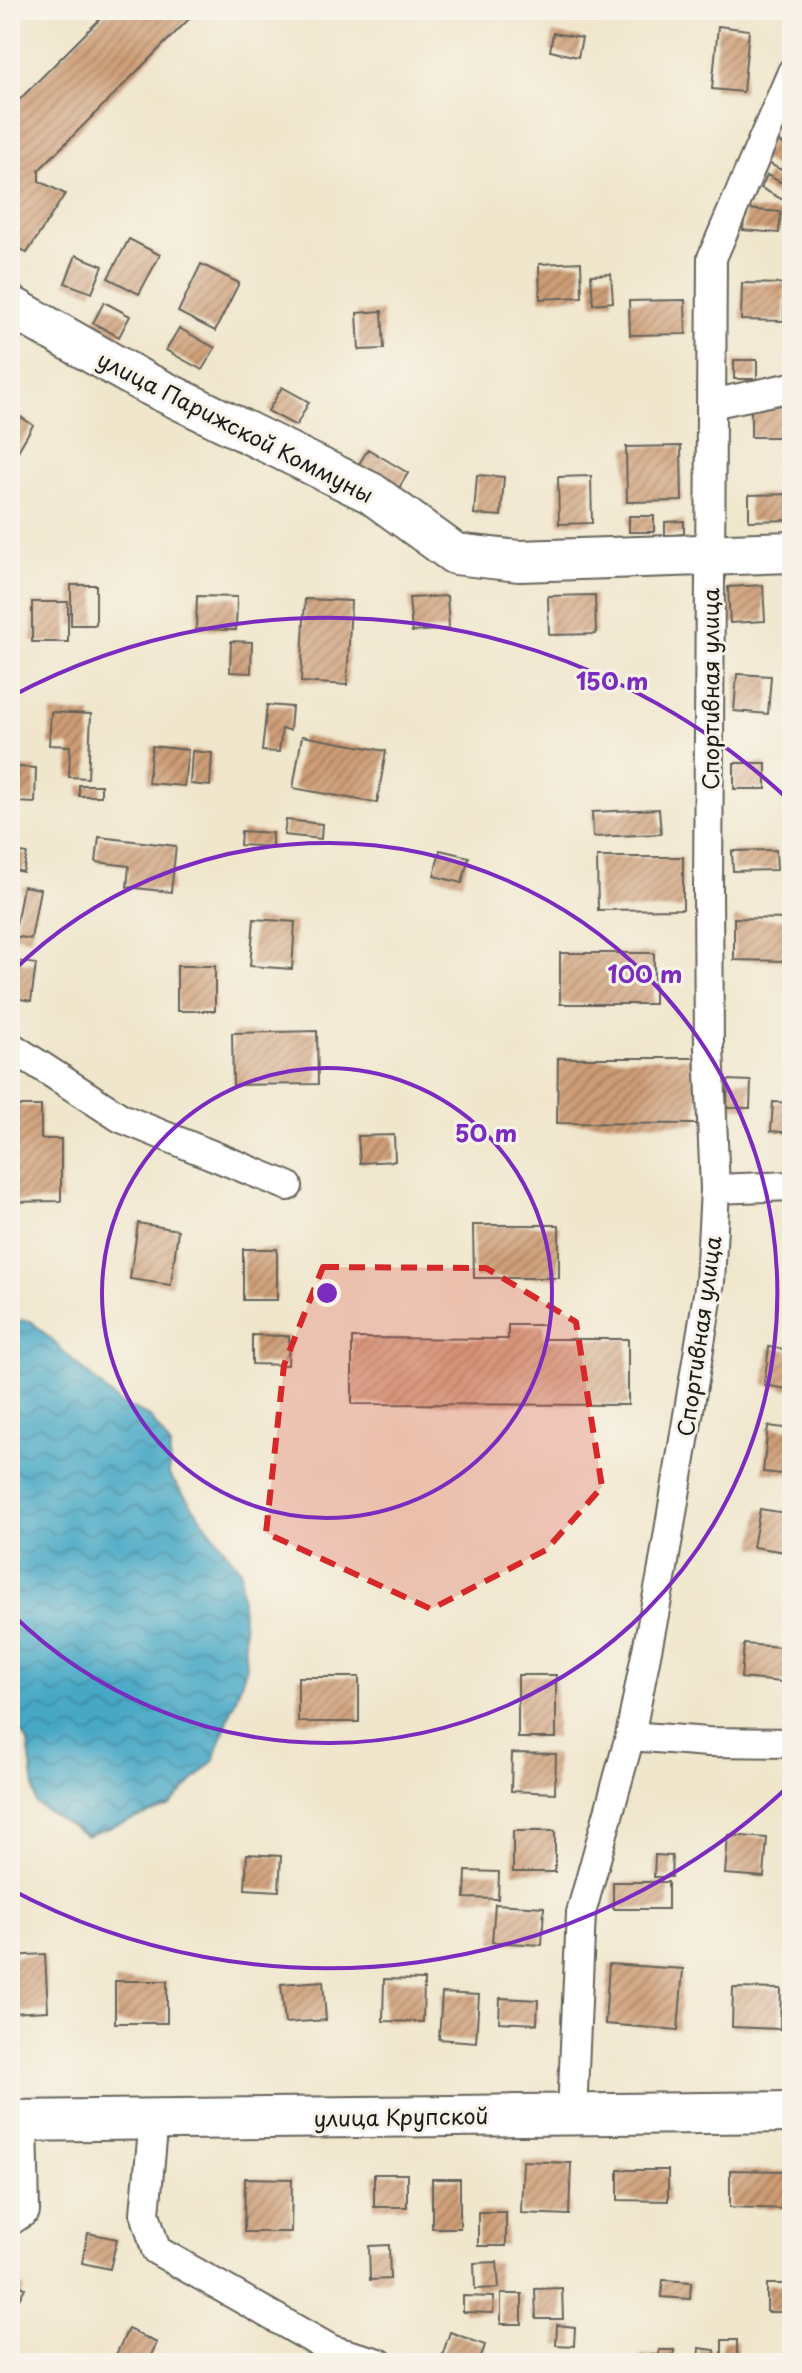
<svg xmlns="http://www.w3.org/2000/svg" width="802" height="2373" font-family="'Playpen Sans',sans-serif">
  <defs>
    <pattern id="water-waves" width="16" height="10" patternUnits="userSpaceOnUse" patternTransform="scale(2)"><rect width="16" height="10" fill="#47a8c6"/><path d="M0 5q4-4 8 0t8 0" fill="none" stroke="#3a88a0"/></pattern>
    <pattern id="building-hatch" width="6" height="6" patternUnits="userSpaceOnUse" patternTransform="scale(2)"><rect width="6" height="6" fill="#ce9d76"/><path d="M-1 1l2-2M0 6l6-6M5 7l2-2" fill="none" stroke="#a67f60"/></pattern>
  </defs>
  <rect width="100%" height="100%" fill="#f7f3e8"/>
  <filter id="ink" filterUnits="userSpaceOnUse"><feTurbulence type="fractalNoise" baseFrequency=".0125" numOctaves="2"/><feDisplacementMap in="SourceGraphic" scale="16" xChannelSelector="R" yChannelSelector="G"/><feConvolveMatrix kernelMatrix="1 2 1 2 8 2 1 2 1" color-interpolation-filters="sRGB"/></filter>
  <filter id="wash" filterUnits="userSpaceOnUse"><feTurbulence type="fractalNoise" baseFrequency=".006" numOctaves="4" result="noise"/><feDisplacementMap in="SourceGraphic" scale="32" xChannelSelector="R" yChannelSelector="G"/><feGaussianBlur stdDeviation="1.8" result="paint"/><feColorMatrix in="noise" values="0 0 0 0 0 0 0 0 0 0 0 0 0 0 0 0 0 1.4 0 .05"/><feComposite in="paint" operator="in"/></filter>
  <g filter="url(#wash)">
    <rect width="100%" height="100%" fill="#f0e6cc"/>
    <path fill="url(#water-waves)" stroke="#326271" stroke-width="2" d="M10,1320L31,1321L119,1403L150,1417L170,1446L169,1475L240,1569L246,1669L214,1760L169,1807L86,1836L36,1804L28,1742L10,1719Z"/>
    <g id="blocks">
      <path fill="url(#building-hatch)" d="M109,10H198L39,170V181L65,194L27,253L10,241V109Z
        M718,26L749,30L743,92L712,89Z
        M553,33L582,38L578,57L550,51Z
        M772,138L792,149L781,170L761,159Z
        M767,175L790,187L783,200L761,188Z
        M745,209L781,212L779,233L743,230Z
        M129,239L160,255L139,294L108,278Z
        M76,255L103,266L92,293L65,283Z
        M581,262L582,297L540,299L539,264Z
        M201,264L239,283L215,331L178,312Z
        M611,274L613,302L593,304L591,275Z
        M742,283L785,284L784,321L741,320Z
        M685,300L686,334L630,335L629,301Z
        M104,302L130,316L119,337L93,323Z
        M382,311L384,349L359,350L357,313Z
        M179,328L215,348L202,370L166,350Z
        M734,360H757V379H734Z
        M282,387L309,402L296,426L268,411Z
        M751,400H788V437H751Z
        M10,410L33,425L10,465Z
        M681,446L682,501L627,502L626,447Z
        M368,449L408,473L396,493L356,469Z
        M477,475L504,477L501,516L474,514Z
        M591,476L592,523L559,524L558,477Z
        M792,494V520L749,521V495Z
        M629,516H654V532H629Z
        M684,521V534L665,536V522Z
        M71,585H96V625H71Z
        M763,585L765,621L730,623L728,587Z
        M595,595L596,634L549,635L548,596Z
        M197,596L237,597L236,630L196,629Z
        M447,596L449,629L412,632L409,598Z
        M305,599L351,601L347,685L301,682Z
        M32,602H68V642H32Z
        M231,641L252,642L251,673L230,672Z
        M737,674L771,676L768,714L734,711Z
        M267,705L292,707L290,730L282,729L279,752L262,751Z
        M51,712L91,714L88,778L69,777L70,746L49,745Z
        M302,736L386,751L377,803L293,788Z
        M152,746L188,750L184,786L148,783Z
        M192,751L212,753L210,786L190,784Z
        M734,763H766V789H734Z
        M18,767L36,768L35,803L17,802Z
        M79,785H101V796H79Z
        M659,809L661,834L593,837L592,812Z
        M286,820L322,824L321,839L284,835Z
        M241,831L272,833V847L240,845Z
        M99,837L176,846L171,892L127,887L129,866L96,862Z
        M440,850L469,857L462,883L434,876Z
        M776,850L777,870L733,871L732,851Z
        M10,851L27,854L23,872L10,869Z
        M597,857H683V909L598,910Z
        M23,886L40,889L31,939L14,936Z
        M734,918L788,919L787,961L734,960Z
        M254,919L295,922L292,969L250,966Z
        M560,953H654V1004H560Z
        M10,960L36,964L31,1001L10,997Z
        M177,966H215V1011H177Z
        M317,1031L318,1084L233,1085L232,1033Z
        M558,1058H698L697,1124L557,1123Z
        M728,1080L751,1081L750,1108H727Z
        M773,1102L792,1103V1133L771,1131Z
        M10,1106H41V1139H61V1201L10,1202Z
        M394,1135L395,1161L360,1163L358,1136Z
        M138,1223L178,1230L171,1285L130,1279Z
        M473,1225H559V1278H474Z
        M243,1249H277V1300H243Z
        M508,1325H544V1339H628V1405L352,1404V1338L508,1339Z
        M252,1335L289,1336L288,1365L252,1364Z
        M769,1347L792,1351V1390L764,1385Z
        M768,1426L792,1429V1475L763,1472Z
        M760,1509L792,1514V1553L753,1547Z
        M744,1644L792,1648V1683L741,1678Z
        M518,1675H556V1738H518Z
        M298,1677H359V1722H298Z
        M512,1753L556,1754L555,1793L511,1791Z
        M513,1831H555V1872H513Z
        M728,1835L767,1838L764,1877L725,1874Z
        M247,1854L281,1856L279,1891L245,1889Z
        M655,1855L672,1856L671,1877H654Z
        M466,1871L499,1872L498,1899L465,1898Z
        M613,1882H668V1909H613Z
        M495,1904L544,1907L542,1945L492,1942Z
        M45,1954L48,2011L10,2013V1956Z
        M609,1964L683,1969L678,2030L605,2024Z
        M384,1979L424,1980L423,2022L383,2021Z
        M115,1981H167V2023H115Z
        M323,1981L326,2020L285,2023L281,1984Z
        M733,1988L781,1989L780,2029L732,2027Z
        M442,1993L479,1995L476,2042L439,2039Z
        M500,1998L538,2000L537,2024L499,2022Z
        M523,2161L571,2163L569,2215L521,2213Z
        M618,2170H668V2201L618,2200Z
        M730,2170L790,2171V2209L730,2207Z
        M374,2174H407V2207H374Z
        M245,2178L292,2179L291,2232H244Z
        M432,2179H460V2228H432Z
        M478,2212H506V2246H478Z
        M88,2233L117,2239L110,2269L82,2263Z
        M389,2245L390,2279L370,2280L369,2246Z
        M497,2262L499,2288L475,2289L474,2263Z
        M10,2280L25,2288L14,2309L10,2307Z
        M663,2280L691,2282L690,2299L661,2297Z
        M767,2284H785V2312H767Z
        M562,2288L563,2319H536L535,2289Z
        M501,2294H522V2324H501Z
        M463,2296L494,2297L493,2313L463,2312Z
        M557,2325L575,2327L574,2346L556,2345Z
        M128,2329L157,2343L147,2363H112Z
        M450,2332L485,2345L479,2363H461L442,2356Z
        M722,2340H737V2357H722Z
        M699,2348L715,2350L714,2363H698Z
        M659,2350H674V2363H659Z
        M640,2355H657V2363H640Z
        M581,2356L618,2357V2363H581Z"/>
    </g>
  </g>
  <g filter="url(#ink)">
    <use href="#blocks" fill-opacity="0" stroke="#66635a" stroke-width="2"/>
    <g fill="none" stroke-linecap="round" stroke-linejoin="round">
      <g stroke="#66635a" stroke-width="32">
        <path id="street" d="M711,404L792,387
          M10,1046L121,1118L288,1186
          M715,1189L792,1186
          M630,1736L708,1742L792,1743
          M572,2113L581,1913L630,1736L662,1574L710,1282L715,1189L709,1047L708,889L712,258L792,72
          M154,2120L145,2213L156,2250L332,2350L379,2363
          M10,2221L25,2211L23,2121"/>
      </g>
      <g stroke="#66635a" stroke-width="44">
        <path id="secondary" d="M10,306L142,381L371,493L455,554L519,561L792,552
          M10,2121L792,2112"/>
      </g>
      <use href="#street" stroke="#fff" stroke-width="28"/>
      <use href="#secondary" stroke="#fff" stroke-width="40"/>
    </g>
  </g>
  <path fill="#d62828" fill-opacity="0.2" stroke="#d62828" stroke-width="6" stroke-dasharray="16 10" stroke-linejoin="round" d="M323,1267L486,1268L576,1322L602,1487L546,1550L431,1609L266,1533L284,1365Z"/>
  <g fill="none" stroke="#7b2cbf" stroke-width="4">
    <circle cx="327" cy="1293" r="225"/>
    <path d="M12 972A450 450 0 1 1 12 1614"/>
    <path d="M792 1783A675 675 0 0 1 10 1889M10 697A675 675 0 0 1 792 803"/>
  </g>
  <g text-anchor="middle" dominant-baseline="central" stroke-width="6" stroke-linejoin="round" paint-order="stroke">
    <g font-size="22" fill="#1c1c1c" stroke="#f7f3e8">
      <text transform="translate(236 426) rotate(27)">улица Парижской Коммуны</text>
      <text transform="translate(709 689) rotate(-90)">Спортивная улица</text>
      <text transform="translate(698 1336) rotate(-82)">Спортивная улица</text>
      <text transform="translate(401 2116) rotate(-1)">улица Крупской</text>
    </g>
  </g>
  <circle cx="327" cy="1293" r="12" fill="#7b2cbf" stroke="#f7f3e8" stroke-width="4"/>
  <g font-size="24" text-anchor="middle" font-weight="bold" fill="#7b2cbf" stroke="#f7f3e8" stroke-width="6" stroke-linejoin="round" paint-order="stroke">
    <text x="612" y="690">150 m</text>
    <text x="645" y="983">100 m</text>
    <text x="486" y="1142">50 m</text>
  </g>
  <rect width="802" height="2373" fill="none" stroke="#f7f3e8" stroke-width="40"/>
</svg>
